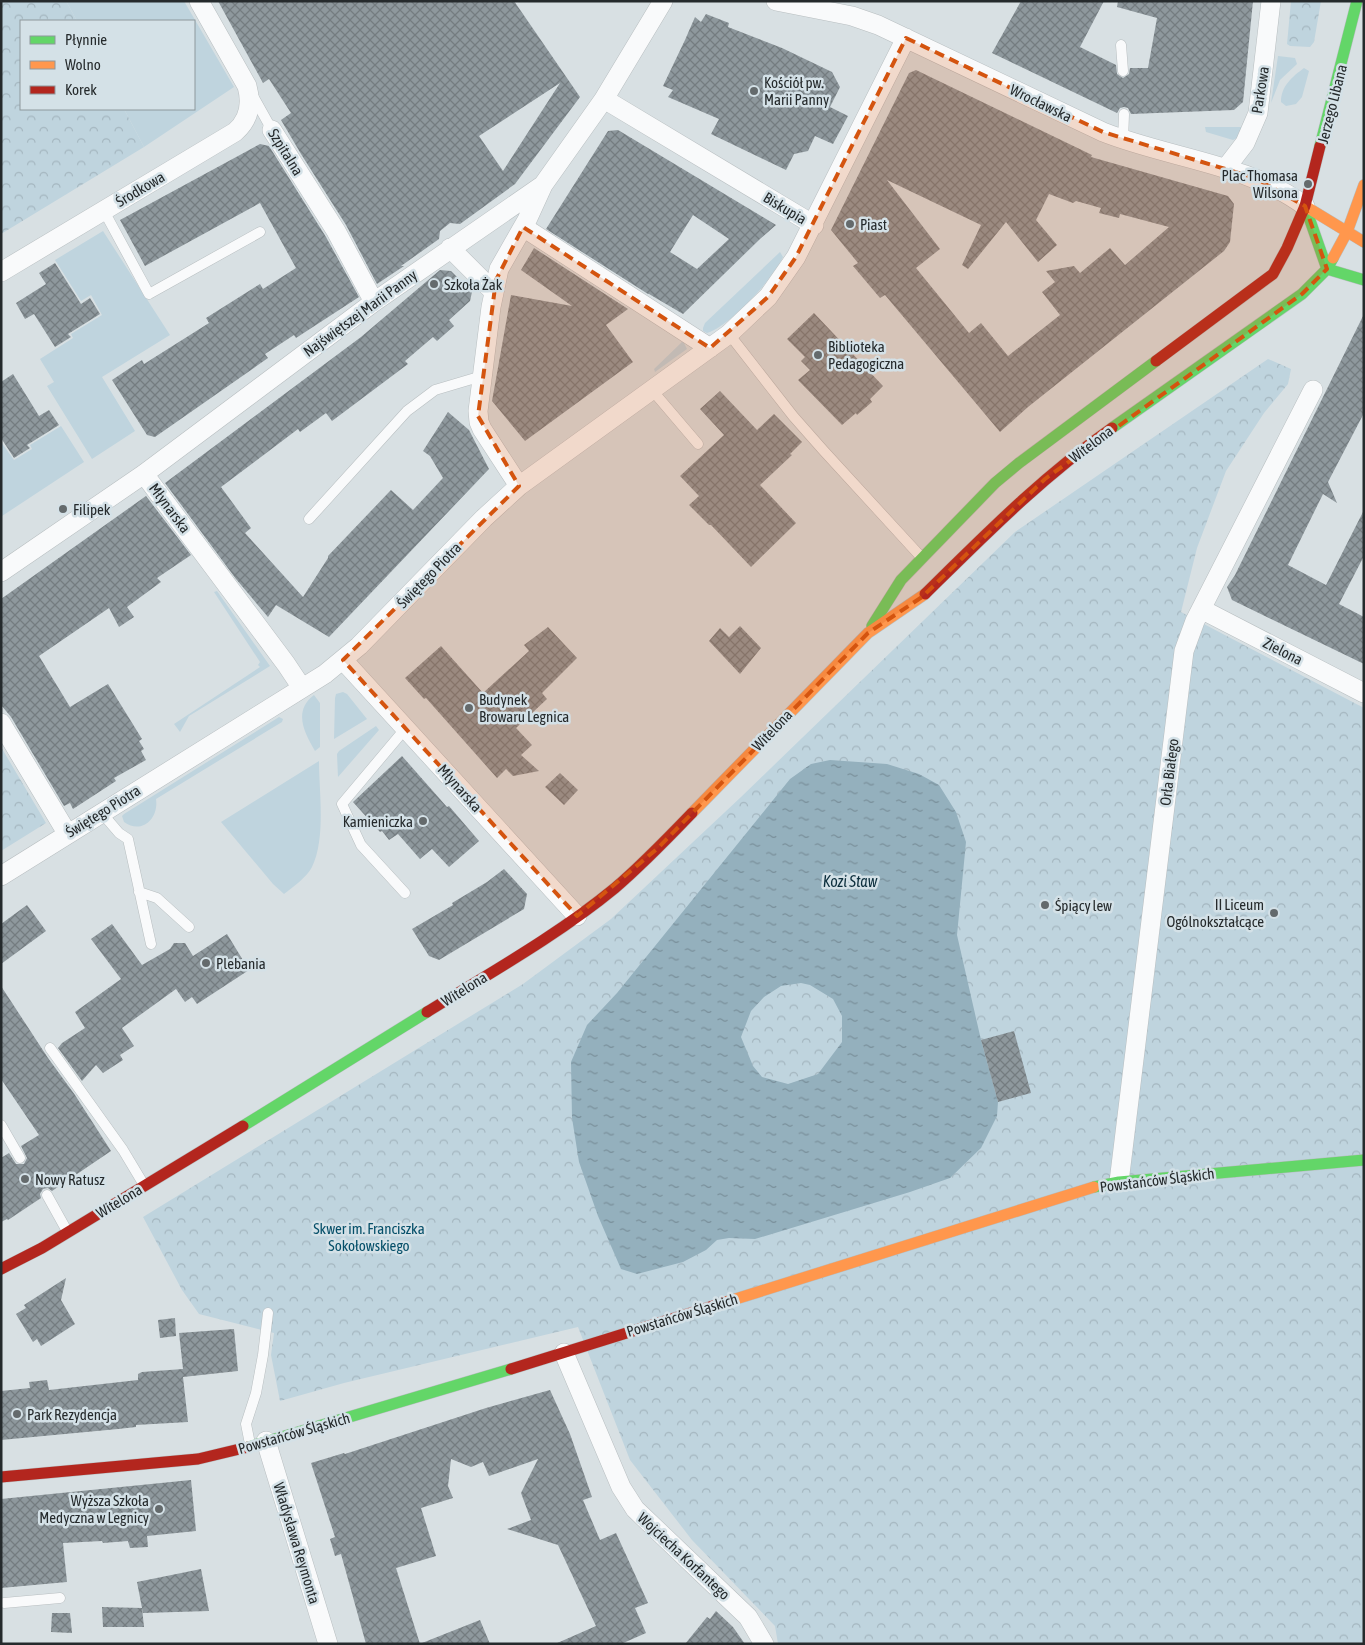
<svg xmlns="http://www.w3.org/2000/svg" width="1365" height="1645" font-family="'Asap Condensed',sans-serif">
  <defs>
    <pattern id="park-crowns" width="20" height="18" patternUnits="userSpaceOnUse" patternTransform="scale(1.25)"><rect width="20" height="18" fill="#bfd4de"/><path d="M2 6a3 3 0 1 1 6 0M12 15a3 3 0 1 1 6 0" fill="none" stroke="#a4b6bf"/></pattern>
    <pattern id="water-ripples" width="26" height="14" patternUnits="userSpaceOnUse" patternTransform="scale(1.25)"><rect width="26" height="14" fill="#94b0bd"/><path d="M2 4q2-2 4 0t4 0M15 11q2-2 4 0t4 0" fill="none" stroke="#798f9a"/></pattern>
    <pattern id="building-cross-hatch" width="8" height="8" patternUnits="userSpaceOnUse" patternTransform="scale(1.25)"><rect width="8" height="8" fill="#8e989d"/><path d="M0 0l8 8M0 8l8-8" fill="none" stroke="#747c80"/></pattern>
  </defs>
  <rect width="100%" height="100%" fill="#d8e0e3"/>
  <path fill="#bfd4de" d="M66,1H184L234,87L144,147L124,109H194V21H77Z
    M1278,56L1295,58L1297,64L1280,80L1271,103Z
    M1304,68L1309,71L1302,97L1296,104L1286,106L1281,102C1281,86 1292,77 1304,68Z
    M1205,127H1245L1239,137L1233,140L1206,132Z
    M103,231L170,335L102,377L135,431L92,459L47,386L54,382L40,359L73,338L71,334L102,315L91,295L81,301L55,260Z
    M780,252L783,257C773,279 730,326 707,333L703,331V328L705,323Z
    M683,341L687,349L655,372L654,369Z
    M61,426L84,462L2,516L1,442L14,460L32,449L30,445Z
    M217,591L270,666L189,716L180,732L174,724L260,667L258,665L260,662L214,592Z
    M343,692L347,694L367,719L334,739L335,698L336,694Z
    M314,695L320,703V747L315,751C304,732 293,711 314,695Z
    M279,717L283,719L282,722L156,799C159,818 142,835 124,822L122,816L124,814Z
    M376,726L379,730L338,777L337,754L339,751Z
    M319,761C319,792 326,838 312,867C307,877 293,887 284,894L273,884L221,822Z"/>
  <path fill="url(#park-crowns)" d="M1,1H66L77,21H21V109H124L144,147L1,234Z
    M1291,1H1321L1314,42L1310,47L1290,46L1287,44Z
    M1268,359L1291,369L1288,384L1264,413L1226,471L1197,548L1181,612L1364,708V1644H778L775,1626L692,1540L630,1460L578,1327L344,1383L280,1401L271,1355L274,1333L199,1314L182,1290L143,1217L523,984L611,919L741,797L1015,532Z
    M1,747L46,823L1,851Z"/>
  <path fill="url(#water-ripples)" fill-rule="evenodd" d="M830,760L887,764L919,774L939,785L956,812L966,842L957,935L981,1040L998,1102L997,1116L981,1148L950,1178L910,1192L755,1239L729,1238L717,1240L706,1250L683,1262L637,1274L621,1269L598,1216L579,1162L572,1118L571,1062L587,1025L617,993L790,779L811,764ZM801,983L810,985L833,999L842,1016V1042L818,1074L788,1084L762,1077L753,1066L741,1037L751,1011L764,997L781,986Z"/>
  <path fill="url(#building-cross-hatch)" fill-rule="evenodd" d="M218,1H514L580,97L515,184L460,224L450,223L440,231L439,239L401,266H404L377,284L346,225L301,154L281,120L291,113L269,79L263,83ZM560,83L503,171L479,136Z
    M1021,1H1104L1080,47L1116,65L1117,74L1123,78L1129,74L1130,68H1148L1157,18L1117,7L1118,1H1253L1243,102L1234,110L1131,114L1128,108L1124,107L1120,108L1117,113L992,53Z
    M706,14L729,23L728,27L782,48L832,72L840,87L830,107L848,116L833,144L815,136L808,151L794,154L786,170L711,134L719,119L668,97L673,90L663,86L685,40L695,17L701,22Z
    M916,70L1092,155L1091,157L1228,196L1234,204L1230,242L1224,251L1028,407L1000,432L885,295L880,298L853,266L858,263L831,230L909,73ZM887,180L981,225L962,265L968,269L1006,222L1038,262L1057,245L1036,220L1049,194L1073,203L1076,201L1101,208L1099,213L1119,218L1120,214L1169,227L1125,265L1110,248L1080,273L1074,266L1046,271L1055,282L1042,292L1060,315L1008,356L981,323L969,333L916,268L940,249Z
    M618,130L776,225L761,238L683,314L649,294H648L546,229L608,131ZM693,215L729,239L697,269L670,252Z
    M260,144L269,146L326,237L359,297L296,338L294,335L265,354L268,358L155,437L147,435L112,380L142,360L144,364L209,323L206,318L260,284L263,289L296,268L260,203L145,266L120,220Z
    M534,248L628,309L606,325L633,362L525,441L492,401L511,295L572,306L521,270Z
    M55,263L81,304L90,298L100,314L68,334L71,337L55,347L34,314L25,319L16,303L46,284L39,273Z
    M440,270L451,271L472,292L470,301L449,320L454,326L437,341L433,337L405,361L408,364L332,421L326,413L300,432L298,429L221,487L251,528L245,533L303,597L328,558V556L391,490L413,510L443,478L430,456L423,451L448,412L469,430L489,469L329,637L276,605L268,617L236,579L165,483L361,337Z
    M814,313L883,386L870,399L872,402L857,415L856,413L842,425L798,380L810,370L801,361L805,357L787,339Z
    M1364,314V413L1328,482L1337,503L1323,494L1288,565L1326,585L1364,510V556L1339,604L1364,617V664L1232,600L1227,587L1235,575Z
    M13,374L39,416L49,410L59,425L27,445L30,448L14,458L1,438V382Z
    M720,391L757,430L774,414L802,442L790,454L792,455L760,485L796,523L751,567L711,525H709L689,505L699,496L680,476L724,435L700,409Z
    M146,496L191,555L157,578L161,582L127,607L134,617L119,627L109,608L39,656L70,707L108,684L142,739L139,741L144,749L141,751L146,760L114,778L116,781L73,809L70,803L64,806L11,717L1,705V599Z
    M740,626L761,648L740,674L709,641L720,628L729,637Z
    M548,627L577,658L542,693L547,699L516,728L532,745L521,755L539,771L513,776L506,769L497,778L426,698L424,699L405,678L441,646L483,693L529,651L524,645Z
    M402,756L447,807L449,806L479,841L449,867L432,849L420,859L398,834L389,840L382,831L380,832L353,802Z
    M560,773L578,790L564,805L545,787Z
    M504,869L527,894L524,909L439,960L429,956L412,929L453,905L452,903L487,882Z
    M27,905L46,931L1,964V924Z
    M112,924L142,965L170,949L174,943H185L193,956L227,934L249,970L197,1004L192,997L185,1002L176,989L122,1028L134,1046L120,1055L123,1060L103,1073L96,1065L82,1081L58,1048L62,1043L85,1028L75,1012L121,979L91,939Z
    M1,986L48,1058L75,1095L111,1151L52,1191L48,1188L43,1189L40,1194L41,1198L8,1220L7,1219L1,1222V1158L9,1153L16,1164H24L27,1158L21,1146L39,1135L1,1079Z
    M1014,1031L1031,1093L998,1102L981,1040Z
    M66,1278L61,1300L75,1324L41,1346L37,1339L33,1342L16,1314L26,1308L24,1305Z
    M175,1318L176,1336L160,1338L158,1320Z
    M234,1329L238,1371L183,1377L188,1422L136,1425V1427L118,1429L1,1440V1391L30,1388L29,1382L47,1380L49,1390L138,1380V1374L142,1372L183,1369L179,1333Z
    M550,1390L570,1434L592,1497L583,1500L600,1540L616,1533L648,1603L635,1608L646,1633L621,1644H555L596,1626L558,1545L507,1529L531,1520L521,1493L538,1459L489,1476L483,1462L471,1467L451,1459L448,1486L453,1498L421,1508L436,1556L396,1568L420,1644H366L341,1554L335,1556L330,1539L335,1537L311,1463L344,1453L345,1454L486,1408Z
    M191,1480L196,1531L147,1536L148,1547L130,1548L128,1541L103,1543L102,1541L63,1543L67,1582L1,1588V1499Z
    M201,1569L209,1611L143,1613L142,1608L144,1627H103L102,1607L142,1608L137,1582Z
    M716,1611L733,1627L745,1644H685L707,1617L710,1619Z
    M52,1613H70L72,1633L51,1632Z
    M480,1620L490,1644H423L422,1643Z"/>
  <g fill="none" stroke-linecap="round" stroke-linejoin="round">
    <g stroke="#b8bec0" stroke-width="11">
      <path id="lane" d="M1121,45L1123,71
        M253,96L272,130
        M1123,140L1124,114
        M104,211L149,294L260,232
        M729,334L793,416L823,450L922,558
        M652,390L698,444
        M309,519L407,411L435,390L482,376
        M101,812L119,833L128,839L151,944
        M139,892L157,898L189,927
        M405,893L361,845L342,804L405,729
        M50,1048L123,1150L144,1185
        M1,1125L20,1158
        M47,1195L67,1231
        M250,1444L246,1424L256,1393L263,1355L268,1313
        M4,1603L60,1598"/>
    </g>
    <g stroke="#b8bec0" stroke-width="20">
      <path id="street" d="M776,1L852,16L878,25L1103,132C1168,158 1249,164 1305,206
        M604,99L814,225
        M272,130L336,231L374,302
        M1225,169L1245,143L1258,113L1271,1
        M523,227L710,348
        M450,248L494,292
        M1,272L235,132C249,120 252,104 247,86L199,1
        M144,474L286,664L302,688
        M519,486L482,429L479,422L478,411L491,307L499,269L527,220L543,185
        M1,572L144,474L374,302L543,185L604,99L663,1
        M1201,609L1364,693
        M343,660L577,916
        M1,723L67,833
        M1,876L325,674L359,646L484,518L519,486L729,334L768,297L796,257L906,38
        M1119,1182L1184,651L1195,621L1313,390
        M564,1353L621,1487L635,1509L748,1617L764,1644
        M266,1441L328,1644"/>
    </g>
    <g stroke="#b8bec0" stroke-width="12">
      <path id="fast" d="M1320,146L1357,1
        M1305,206L1327,269L1364,280
        M1112,428L1302,294L1327,269L1333,258
        M872,626L901,580L995,483L1019,463L1156,361
        M243,1126L427,1012
        M1094,1187L1119,1182L1364,1160
        M248,1447L511,1369"/>
    </g>
    <g stroke="#b8bec0" stroke-width="12">
      <path id="slow" d="M1305,206L1364,242
        M1333,258L1347,232L1364,185
        M692,813L868,633L925,594
        M726,1302L1094,1187"/>
    </g>
    <g stroke="#b8bec0" stroke-width="12">
      <path id="jam" d="M1156,361L1273,274L1287,248L1305,206L1320,146
        M925,594C985,535 1043,476 1112,428
        M427,1012C490,973 558,935 615,888C642,865 667,839 692,813
        M1,1269L42,1248L243,1126
        M511,1369L726,1302
        M1,1477L198,1459L248,1447"/>
    </g>
    <use href="#lane" stroke="#f9fafb" stroke-width="10"/>
    <use href="#street" stroke="#f9fafb" stroke-width="19"/>
    <use href="#fast" stroke="#63d668" stroke-width="11"/>
    <use href="#slow" stroke="#ff974d" stroke-width="11"/>
    <use href="#jam" stroke="#b3261e" stroke-width="11"/>
  </g>
  <path fill="#d4540f" fill-opacity="0.2" stroke="#d4540f" stroke-width="4" stroke-dasharray="10 6" stroke-linejoin="round" d="M906,38L1103,132L1255,178L1305,206L1327,269L1302,294L1045,479L922,597L868,633L658,848L577,916L343,660L519,486L478,416L496,280L523,227L710,348L768,297L796,257Z"/>
  <g fill="#646a6c" stroke="#d4e1e7" stroke-width="2">
    <circle cx="754" cy="91" r="5"/>
    <circle cx="1308" cy="184" r="5"/>
    <circle cx="850" cy="224" r="5"/>
    <circle cx="434" cy="284" r="5"/>
    <circle cx="818" cy="355" r="5"/>
    <circle cx="63" cy="509" r="5"/>
    <circle cx="469" cy="708" r="5"/>
    <circle cx="423" cy="821" r="5"/>
    <circle cx="1045" cy="905" r="5"/>
    <circle cx="1274" cy="913" r="5"/>
    <circle cx="206" cy="963" r="5"/>
    <circle cx="25" cy="1179" r="5"/>
    <circle cx="17" cy="1414" r="5"/>
    <circle cx="159" cy="1509" r="5"/>
  </g>
  <g text-anchor="middle" dominant-baseline="central" stroke-width="5" stroke-linejoin="round" paint-order="stroke">
    <g font-size="15" fill="#252a2c" stroke="#d4e1e7" text-anchor="start">
      <text x="764" y="82">Kościół pw.<tspan x="764" dy="17">Marii Panny</tspan></text>
      <text x="1298" y="175" text-anchor="end">Plac Thomasa<tspan x="1298" dy="17">Wilsona</tspan></text>
      <text x="860" y="224">Piast</text>
      <text x="444" y="284">Szkoła Żak</text>
      <text x="828" y="346">Biblioteka<tspan x="828" dy="17">Pedagogiczna</tspan></text>
      <text x="73" y="509">Filipek</text>
      <text x="479" y="699">Budynek<tspan x="479" dy="17">Browaru Legnica</tspan></text>
      <text x="413" y="821" text-anchor="end">Kamieniczka</text>
      <text x="1264" y="904" text-anchor="end">II Liceum<tspan x="1264" dy="17">Ogólnokształcące</tspan></text>
      <text x="1055" y="905">Śpiący lew</text>
      <text x="216" y="963">Plebania</text>
      <text x="35" y="1179">Nowy Ratusz</text>
      <text x="27" y="1414">Park Rezydencja</text>
      <text x="149" y="1500" text-anchor="end">Wyższa Szkoła<tspan x="149" dy="17">Medyczna w Legnicy</tspan></text>
    </g>
    <g font-size="15" fill="#252a2c" stroke="#d4e1e7">
      <text transform="translate(1260 90) rotate(-81)">Parkowa</text>
      <text transform="translate(1041 103) rotate(26)">Wrocławska</text>
      <text transform="translate(1332 104) rotate(-76)">Jerzego Libana</text>
      <text transform="translate(286 152) rotate(58)">Szpitalna</text>
      <text transform="translate(140 189) rotate(-31)">Środkowa</text>
      <text transform="translate(785 208) rotate(31)">Biskupia</text>
      <text transform="translate(360 313) rotate(-36)">Najświętszej Marii Panny</text>
      <text transform="translate(1091 444) rotate(-37)">Witelona</text>
      <text transform="translate(170 508) rotate(53)">Młynarska</text>
      <text transform="translate(429 575) rotate(-46)">Świętego Piotra</text>
      <text transform="translate(1283 651) rotate(27)">Zielona</text>
      <text transform="translate(772 730) rotate(-46)">Witelona</text>
      <text transform="translate(1169 772) rotate(-83)">Orła Białego</text>
      <text transform="translate(460 788) rotate(48)">Młynarska</text>
      <text transform="translate(103 811) rotate(-32)">Świętego Piotra</text>
      <text transform="translate(464 989) rotate(-32)">Witelona</text>
      <text transform="translate(1157 1180) rotate(-7)">Powstańców Śląskich</text>
      <text transform="translate(119 1201) rotate(-31)">Witelona</text>
      <text transform="translate(682 1315) rotate(-17)">Powstańców Śląskich</text>
      <text transform="translate(294 1433) rotate(-16)">Powstańców Śląskich</text>
      <text transform="translate(297 1543) rotate(73)">Władysława Reymonta</text>
      <text transform="translate(684 1556) rotate(43)">Wojciecha Korfantego</text>
    </g>
    <g font-size="15" fill="#054f69" stroke="#d4e1e7">
      <text x="369" y="1228">Skwer im. Franciszka<tspan x="369" dy="17">Sokołowskiego</tspan></text>
    </g>
    <g font-size="16" font-style="italic" fill="#0d2f3d" stroke="#d4e1e7">
      <text x="850" y="881">Kozi Staw</text>
    </g>
  </g>
  <rect width="1365" height="1645" fill="none" stroke="#252a2c" stroke-width="5"/>
  <rect x="20" y="20" width="175" height="90" fill="#d4e1e7" stroke="#8e989c"/>
  <rect x="30" y="36" width="25" height="8" fill="#63d668" stroke="#8e989c"/>
  <text x="65" y="45" font-size="15" fill="#252a2c">Płynnie</text>
  <rect x="30" y="61" width="25" height="8" fill="#ff974d" stroke="#8e989c"/>
  <text x="65" y="70" font-size="15" fill="#252a2c">Wolno</text>
  <rect x="30" y="86" width="25" height="8" fill="#b3261e" stroke="#8e989c"/>
  <text x="65" y="95" font-size="15" fill="#252a2c">Korek</text>
</svg>
